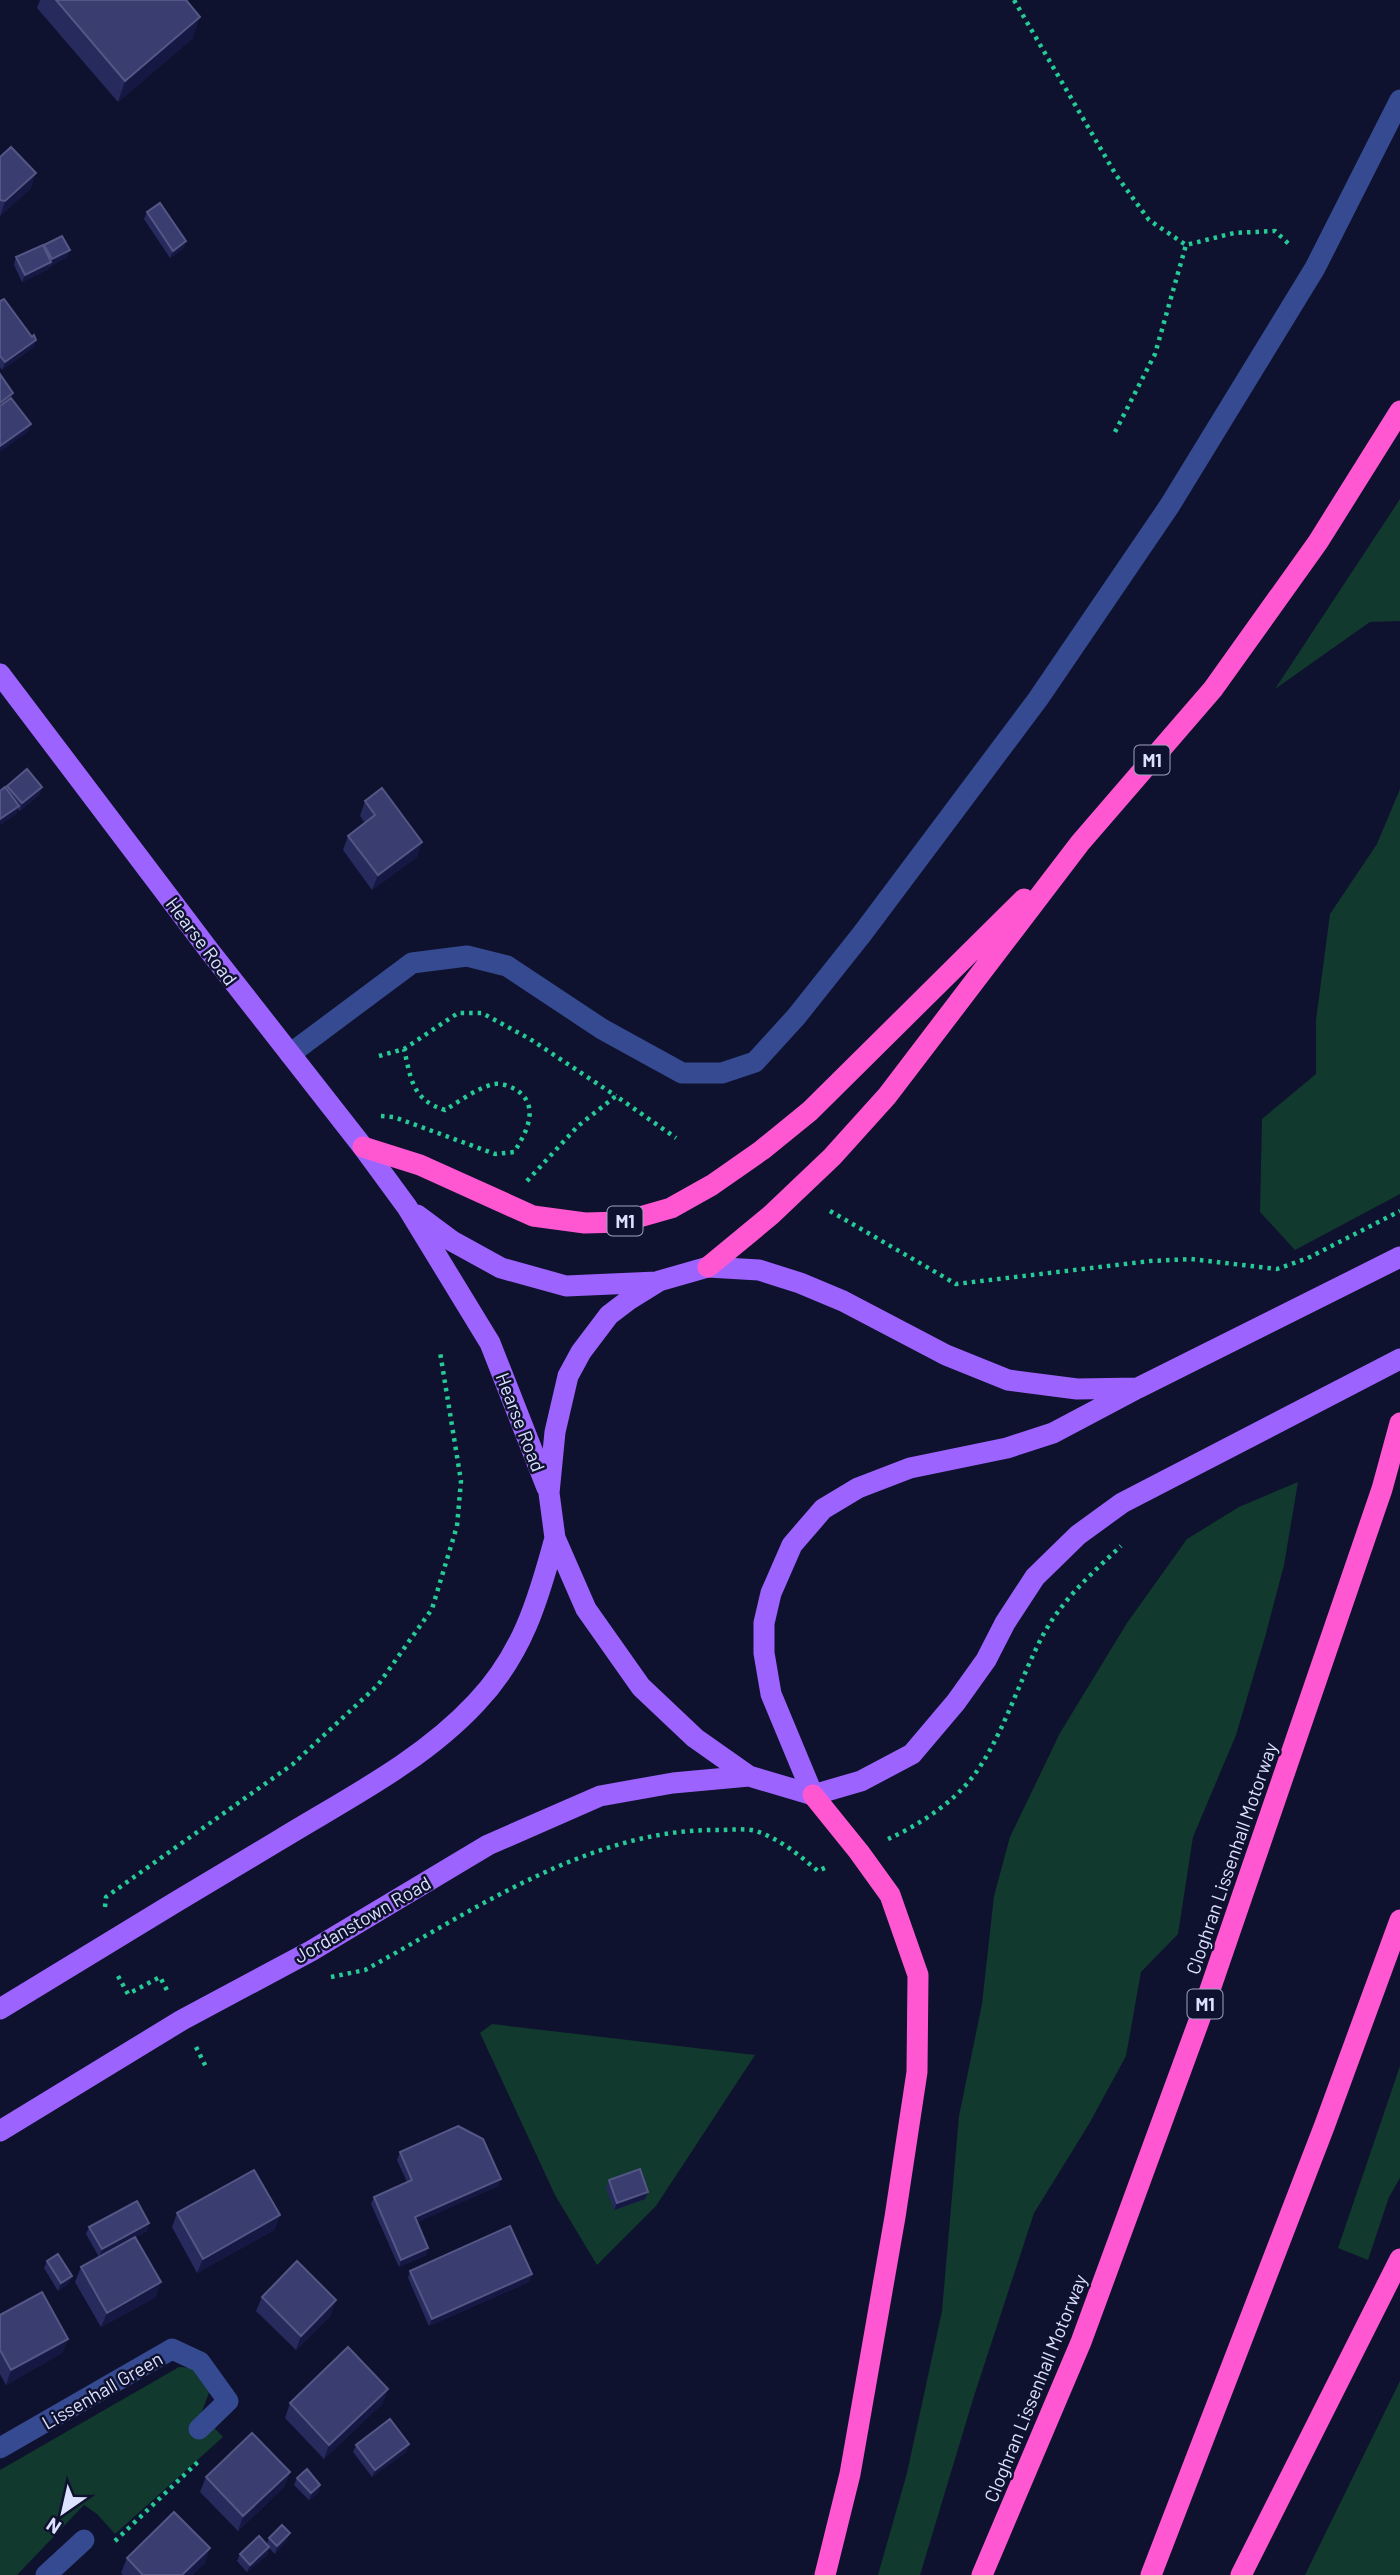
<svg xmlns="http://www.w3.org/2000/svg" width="1400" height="2575" font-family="Barlow,sans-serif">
  <rect width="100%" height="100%" fill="#0f122e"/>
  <path fill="#11392d" d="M1400,499V621L1370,622L1275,689Z
    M1400,789V1194L1295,1250L1260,1212L1262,1119L1316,1074V1020L1330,914L1377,844Z
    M1298,1482L1284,1565L1265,1637L1236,1735L1193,1837L1178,1934L1141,1972L1126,2056L1089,2124L1034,2213L974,2396L920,2575H878L907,2473L942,2311L959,2116L982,2004L994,1896L1010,1837L1060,1733L1127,1623L1187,1539L1239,1507Z
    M492,2024L755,2055L656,2206L597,2265L555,2195L480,2033Z
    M1400,2066V2178L1389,2197L1368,2260L1338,2248Z
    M179,2367L195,2368L210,2390L201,2414L223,2437L115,2534L97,2514L84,2505L17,2575H0V2470Z
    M1400,2381V2575H1305Z"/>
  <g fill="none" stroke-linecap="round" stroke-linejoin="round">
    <path stroke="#25ca96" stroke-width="4.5" stroke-dasharray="3.5 5" stroke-linecap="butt" d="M1014,0L1116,175L1149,220L1186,245L1234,233L1275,231L1291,246
      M1115,432L1155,354L1186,245
      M379,1056L404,1049L458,1013H482L530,1039L616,1096
      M381,1116L394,1117L495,1154L514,1152C527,1132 541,1105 515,1089C509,1086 501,1083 494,1084C477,1088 460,1101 445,1110C412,1100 411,1079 404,1049
      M527,1181L578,1126L616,1096L676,1138
      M830,1211L956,1284L1150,1261L1191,1259L1277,1269L1308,1258L1400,1211
      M888,1839C917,1826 950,1805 971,1779C1002,1740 1019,1680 1043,1635C1062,1600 1092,1573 1121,1546
      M105,1907L106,1897L293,1764L378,1685L432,1609L457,1526L461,1481L440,1352
      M118,1976L128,1994L160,1977L169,1994
      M331,1977L365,1970C473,1911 591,1828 719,1830C730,1830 745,1828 756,1831C780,1839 799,1855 818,1871L829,1866
      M196,2047L207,2069
      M115,2541L200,2460"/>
    <path stroke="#364a91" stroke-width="21" d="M290,1054L412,963L467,956L507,966L602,1029L682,1073H722L755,1062L796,1017L862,934L1038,699L1170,505L1315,268L1400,100
      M0,2448L172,2349L200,2362L228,2401L199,2429
      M46,2575L84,2540"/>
    <path stroke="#9d63ff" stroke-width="21" d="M0,674L208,949L363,1147L407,1207L490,1343L547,1488
      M417,1215L452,1241L501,1268L566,1286L657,1282
      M1138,1388L1077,1389L1008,1380L946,1355L843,1301L800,1283L759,1270L708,1267L659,1281L630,1299L609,1315L581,1352L568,1376L555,1432L549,1493L555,1538L586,1609L641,1687L695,1738L749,1776L813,1795L861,1781L912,1754L956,1702L986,1660L1005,1623L1035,1577L1078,1535L1122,1503L1400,1359
      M813,1795L771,1694L764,1653V1623L771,1593L792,1545L823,1509L858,1488L910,1468L1007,1448L1053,1433L1138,1388L1400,1257
      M0,2009C93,1952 187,1895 281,1839C348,1798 422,1761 476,1703C522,1655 538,1601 555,1538
      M0,2131L182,2020L311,1951L488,1845L600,1796L673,1783L749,1776"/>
    <path stroke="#ff57d2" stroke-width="21" d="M363,1147L420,1165L533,1216L585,1223L622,1222L671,1208L712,1185L762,1150L810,1111L1024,899
      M708,1267L771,1215L832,1157L887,1096L1080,843L1213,689L1318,542L1400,411
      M813,1795L859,1852L890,1895L918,1975L917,2072L895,2217L850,2474L825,2575
      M982,2575L1081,2342L1203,2010L1382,1489L1400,1423
      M1151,2575L1324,2127L1400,1920
      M1241,2575L1400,2259"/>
  </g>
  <path fill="#272a5d" d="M40,0H186L193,38L118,102L37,8Z
    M0,157L31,188L0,216Z
    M147,212L186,241L183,249L170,258L144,219Z
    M44,245L70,250L67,257L49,267L48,269L22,282L14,265L16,257L44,247Z
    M0,301L34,347L2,370L0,367Z
    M7,786L42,787L39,795L20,811L18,809L16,814L0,825V791L6,788Z
    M365,801L417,857L372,890L343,850L348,836L365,823L360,816Z
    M400,2152L501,2179L498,2186L417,2222L426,2255L399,2267L371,2204L374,2197L407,2182L397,2160Z
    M609,2180L648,2192L645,2199L614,2210L606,2188Z
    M177,2213L280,2215L274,2230L197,2273L172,2227Z
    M149,2223L147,2231L99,2257L86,2234L89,2227Z
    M47,2261L72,2276L69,2283L58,2291L44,2268Z
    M81,2267L156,2297L101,2327L75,2282Z
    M410,2271L532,2274L529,2282L429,2326L408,2278Z
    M262,2297L331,2315L296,2350L256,2311Z
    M0,2315L68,2339L62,2353L6,2385L0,2374Z
    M388,2389L382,2404L324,2459L285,2418L290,2403Z
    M409,2444L406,2452L372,2477L353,2452L356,2445Z
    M290,2472L284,2487L238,2531L200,2492L206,2477Z
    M297,2478L320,2485L318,2493L309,2500L294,2485Z
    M269,2538L287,2540L275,2554L269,2548L267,2555L247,2572L237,2561L240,2554L267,2544Z
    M127,2558L205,2563L192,2575H123L121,2573Z"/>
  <path fill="#151843" d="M200,17L193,38L118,102L125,81Z
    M36,173L31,188L0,216L5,201Z
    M186,241L183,249L170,258L173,251Z
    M70,250L67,257L50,267L52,259Z
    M51,262L48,269L22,282L25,275Z
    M36,340L34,347L2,370L5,362Z
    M13,393L11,400L0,408V403Z
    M31,424L28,432L0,452V446Z
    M42,787L39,795L20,811L22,803Z
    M19,806L16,814L0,825V819Z
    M422,842L417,857L372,890L378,875Z
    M501,2179L498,2186L412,2225L415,2217Z
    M648,2192L645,2199L614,2210L617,2203Z
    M280,2215L274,2230L197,2273L203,2259Z
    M149,2223L147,2231L99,2257L102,2249Z
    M428,2248L426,2255L399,2267L401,2260Z
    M532,2274L529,2282L429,2326L432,2319Z
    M72,2276L69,2283L58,2291L61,2283Z
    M161,2282L156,2297L101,2327L107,2313Z
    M336,2300L331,2315L296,2350L301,2336Z
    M68,2339L62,2353L6,2385L11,2370Z
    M388,2389L382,2404L324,2459L329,2445Z
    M409,2444L406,2452L372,2477L375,2470Z
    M290,2472L284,2487L238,2531L243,2516Z
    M320,2485L318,2493L309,2500L311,2493Z
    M290,2533L287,2540L275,2554L277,2546Z
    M269,2547L267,2555L247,2572L250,2565Z
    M210,2548L205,2563L192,2575H182Z"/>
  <path fill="#3a3d6f" stroke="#545785" stroke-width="2" d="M56,0H186L200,17L125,81Z
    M11,147L36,173L5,201L0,200V157Z
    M160,203L186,241L173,251L147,212Z
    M62,236L70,250L52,259L44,245Z
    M43,245L51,262L25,275L16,257Z
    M4,299L32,337L34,335L36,340L5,362L0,356V301Z
    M0,374L13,393L0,403Z
    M11,398L31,424L0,446V406Z
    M27,769L42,787L22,803L7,786Z
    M5,787L19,806L0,819V791Z
    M382,788L422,842L378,875L348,836L375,815L365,801Z
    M458,2126L483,2139L501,2179L415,2217L428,2248L401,2260L374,2197L412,2180L400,2152Z
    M640,2169L648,2192L617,2203L609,2180Z
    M254,2170L280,2215L203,2259L177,2213Z
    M137,2201L149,2223L102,2249L89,2227Z
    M510,2226L532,2274L432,2319L410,2271Z
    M135,2237L161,2282L107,2313L81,2267Z
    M58,2254L72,2276L61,2283L47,2261Z
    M297,2261L336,2300L301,2336L262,2297Z
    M42,2292L68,2339L11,2370L0,2350V2315Z
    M348,2347L388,2389L329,2445L290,2403Z
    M390,2419L409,2444L375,2470L356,2445Z
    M252,2433L290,2472L243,2516L206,2477Z
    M307,2469L320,2485L311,2493L297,2478Z
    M174,2512L210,2548L182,2575H143L127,2558Z
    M282,2525L290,2533L277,2546L269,2538Z
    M259,2536L269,2547L250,2565L240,2554Z"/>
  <g text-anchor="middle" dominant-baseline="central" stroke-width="5" stroke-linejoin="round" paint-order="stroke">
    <g fill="#0f122e" stroke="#9ea3c0" stroke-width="2">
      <rect x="1134.5" y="745.5" width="35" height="29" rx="5"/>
      <rect x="607.5" y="1206.5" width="35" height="29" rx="5"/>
      <rect x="1187.5" y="1989.5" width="35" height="29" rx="5"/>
    </g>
    <g font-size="18" font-weight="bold" fill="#dce1ff">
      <text x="1152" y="760">M1</text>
      <text x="625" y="1221">M1</text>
      <text x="1205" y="2004">M1</text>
    </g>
    <g font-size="19" fill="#dce1ff" stroke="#0f122e">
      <text transform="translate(202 941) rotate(53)">Hearse Road</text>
      <text transform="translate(521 1422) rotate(69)">Hearse Road</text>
      <text transform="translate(1231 1858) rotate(-71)">Cloghran Lissenhall Motorway</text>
      <text transform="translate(362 1919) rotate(-30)">Jordanstown Road</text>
      <text transform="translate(1035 2388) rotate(-68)">Cloghran Lissenhall Motorway</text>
      <text transform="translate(102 2390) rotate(-30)">Lissenhall Green</text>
    </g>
  </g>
  <g transform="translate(63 2512) rotate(214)" stroke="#0f122e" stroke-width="5" paint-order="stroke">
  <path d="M0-5L12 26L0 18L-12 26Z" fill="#dce1ff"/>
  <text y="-10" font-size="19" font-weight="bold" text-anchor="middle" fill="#dce1ff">N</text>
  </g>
</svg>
